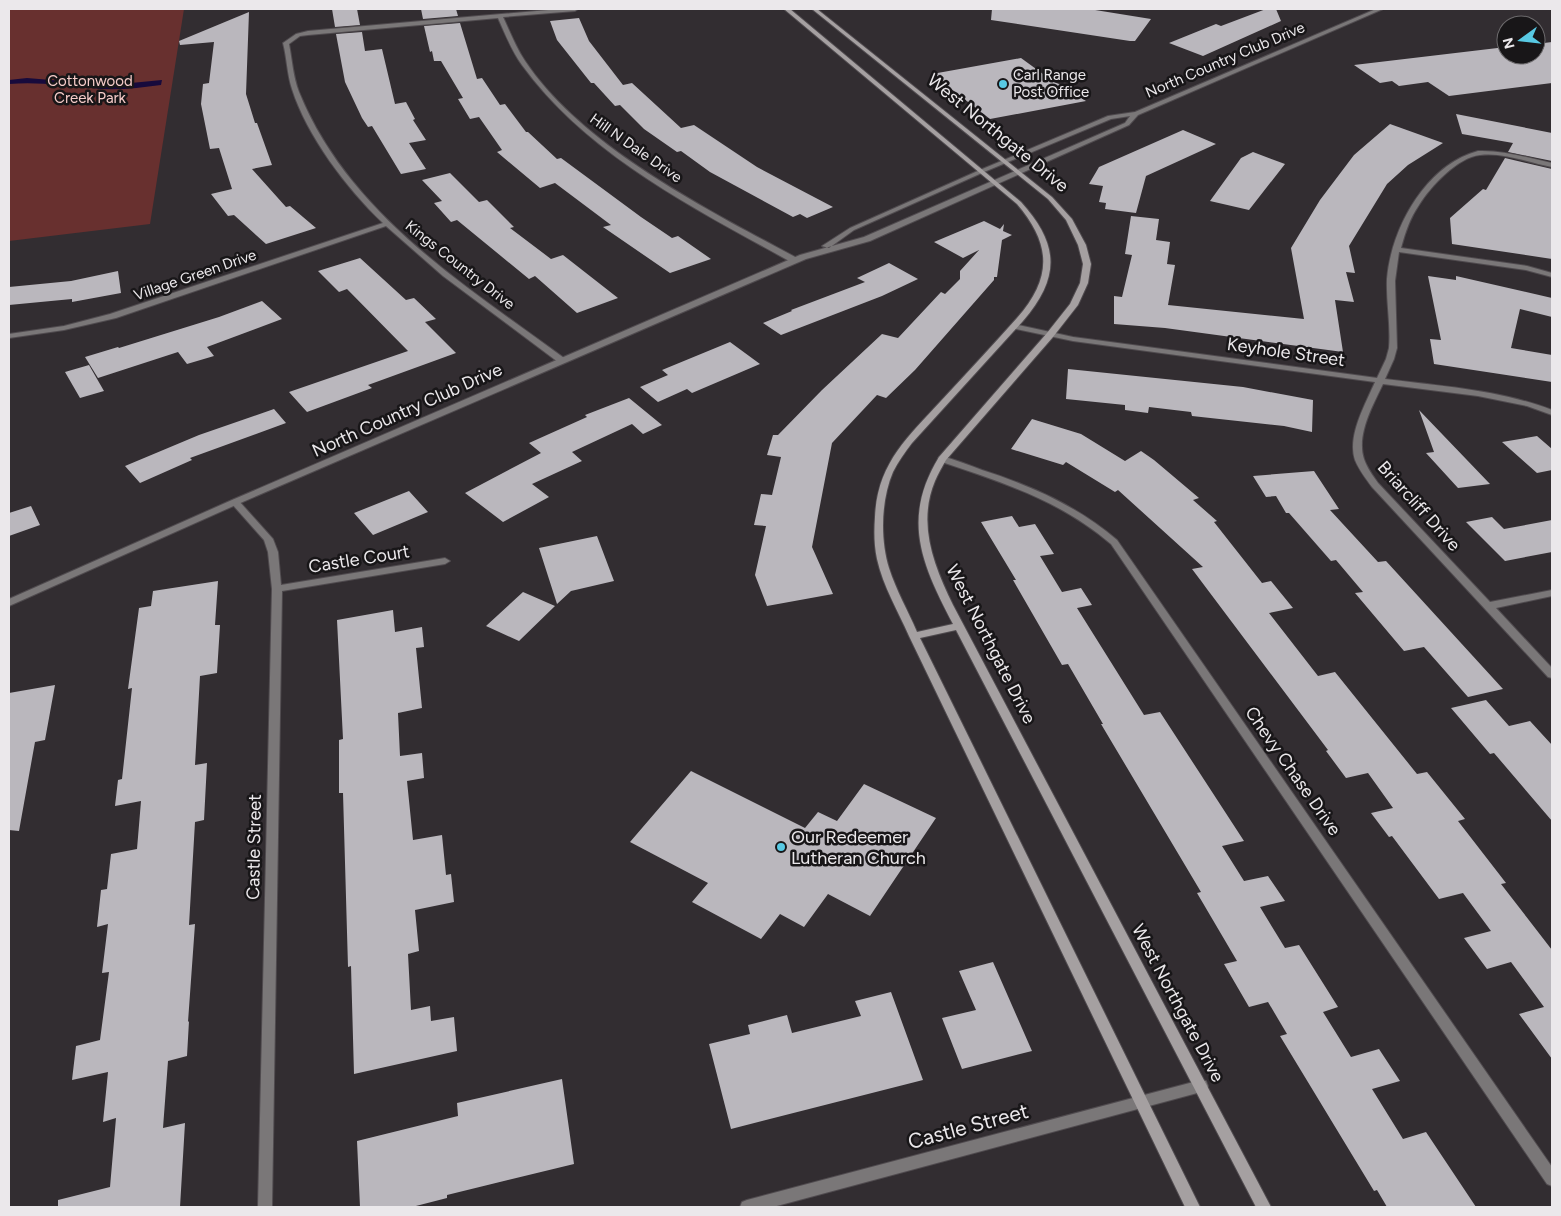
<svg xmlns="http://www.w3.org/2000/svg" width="1561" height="1216" font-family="Figtree,sans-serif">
  <rect width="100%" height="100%" fill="#322d31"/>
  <path fill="#68302f" d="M9,9H184L150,224L9,241Z"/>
  <path fill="#170a3c" d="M27,78L110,85L162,80L161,85C138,88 114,91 91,88C63,85 37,82 9,84V80Z"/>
  <path fill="#bab7bd" d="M332,9H357L360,25L335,27Z
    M421,9H456L458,16L423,19Z
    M992,9H1089L1151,19L1135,41H1130L991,20Z
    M1266,9H1276L1281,21L1203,56L1169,43L1216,24L1221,26Z
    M249,12L246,94L255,123H257L272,165L252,169L286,207L290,206L316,228L266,244L234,215L228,216L211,194L232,189L219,148L210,149L201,104L203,84L209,83L214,42L180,45L179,41Z
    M579,18L589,41L623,85L632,83L681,128L694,125L757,167L833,207L807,218L800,214L793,217L710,172L681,151L677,152L644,129L620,105L615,106L594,83H591L557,40L550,21Z
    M460,23L477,79L482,78L500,105L505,104L526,132H528L557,159L561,158L641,217L672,238L678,236L711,259L670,273L603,227L611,225L555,183L540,188L497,152L502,150L479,117L470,119L458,99L463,98L441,61H434L432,51L430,52L424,26Z
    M362,32L365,51L382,49L395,104L406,102L415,119L413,120L426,140L409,143L426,169L401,174L372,126L368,127L362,118L345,82L336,34Z
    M1552,42V83L1449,96L1428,82L1399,86L1392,81L1380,83L1354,65L1506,47V55H1536V44Z
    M1021,58L1054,82L1086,95L1080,97L1086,101L990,119L932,74Z
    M1456,114L1552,133V161L1508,152L1513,143L1462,134Z
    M1390,124L1443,143L1408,165L1387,184L1349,246L1355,273L1346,272L1354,302L1335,300L1343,352L1165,328L1114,324V296L1122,297L1132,255L1125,254L1131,216L1159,219L1156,240L1170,242L1167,264L1175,265L1168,305L1304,319L1291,248L1320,200L1354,155Z
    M1183,130L1216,144L1146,176L1136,213L1105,209L1106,203L1099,202L1103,186L1089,184L1099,167Z
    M1253,152L1285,164L1249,210L1210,201L1241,158Z
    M1505,158L1552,169V259L1452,244L1450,218L1483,189L1486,190Z
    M450,173L479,202L487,200L514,227L510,228L551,259L563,255L618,298L577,313L535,276L529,279L457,220L451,222L434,203L442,201L422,180Z
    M984,221L1000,229L1004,224L1003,231L1012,235L1002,240L997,277H994V280L915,370L886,398L877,395L832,443L812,547L833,594L767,606L755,575L766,526L754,525L761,494L772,495L781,457L767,455L773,435H778L822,390L882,334L898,338L941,292L945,294L960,279V271L979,250L963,258L934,242Z
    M360,258L406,300L414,298L436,319L425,322L456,353L368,385L372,388L307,412L289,392L408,351L347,289L339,292L318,271Z
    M889,263L918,279L882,296L781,335L763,323L792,311L791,310L865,282L857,278Z
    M118,271L121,293L72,302V299L9,305V287L71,281Z
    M1428,276L1456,280V276L1552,298V317L1520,309L1511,348L1552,355V382L1434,364L1430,339L1441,340Z
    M262,301L282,319L207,347L214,356L187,364L178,352L98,378L85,357L118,347L119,348L219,317Z
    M730,342L760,364L692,393L687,389L658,402L640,387L668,375L662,370Z
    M89,365L104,391L80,398L65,372Z
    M1068,369L1243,387L1313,400L1312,432L1284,426L1192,416L1191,412L1149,407L1148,413L1125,410V405L1066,399Z
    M629,398L662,425L643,434L632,424L572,452L582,461L532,484L549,497L503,522L465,493L541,453L529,443L587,417L585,415Z
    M274,409L286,423L190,458L192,460L140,483L125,466L199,435Z
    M1419,410L1490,484L1458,488L1426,453L1434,452Z
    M1032,419L1081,434L1125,461L1141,451L1154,460L1199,498L1193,500L1217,521L1214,522L1262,583L1271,581L1293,608L1269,613L1318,676L1335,672L1417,774L1427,772L1465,819L1458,821L1506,883L1501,884L1552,950V1059L1519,1014L1544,1007L1511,962L1487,969L1464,938L1491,931L1463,893L1439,899L1392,836L1389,837L1371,813L1393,808L1368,773L1346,778L1326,751L1328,750L1192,569L1203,567L1118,490L1115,492L1066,462L1063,465L1011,449Z
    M1537,436L1552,449V470L1537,473L1502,442Z
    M1314,471L1339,509L1330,510L1378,562L1386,561L1503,689L1468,697L1424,647L1404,651L1355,593L1363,592L1336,560L1331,561L1289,513H1286L1276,496L1266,497L1253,476Z
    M409,491L428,512L373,535L354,513Z
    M31,506L40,525L9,536V513Z
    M1012,516L1019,527L1035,524L1054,554L1040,556L1062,592L1081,588L1092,605L1077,608L1144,715L1160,712L1244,841L1222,846L1244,881L1268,876L1285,901L1260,907L1285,948L1299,945L1338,1007L1323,1012L1351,1057L1379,1049L1400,1081L1372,1089L1403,1139L1426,1132L1476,1207H1387L1377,1190L1374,1191L1280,1036L1287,1034L1268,1002L1249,1007L1224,964L1237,961L1197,893L1201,892L1101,724H1103L1068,664L1062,665L1013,580H1016L981,522Z
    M1492,517L1504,529L1552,520V552L1505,561L1466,522Z
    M597,536L614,581L571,591L557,604L539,548Z
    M218,581L215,625H220L217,673L200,676L195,765L207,763L204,820L195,822L189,925L195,924L188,1022L189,1021L187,1056L168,1061L163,1128L185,1123L180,1207H58V1200L110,1187L116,1118L103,1122L108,1072L72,1080L76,1046L100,1040L109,972L102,973L108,924L97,927L101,890L107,889L111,854L137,849L141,801L115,806L118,780L122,779L132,688L128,689L139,608L151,606L153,591Z
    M523,592L555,606L519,641L486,626Z
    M393,610L395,632L422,627L424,647L416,648L422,708L398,713L400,756L422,753L424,778L407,781L413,840L442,835L446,875L451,874L454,902L415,910L419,951L408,954L411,1010L430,1006L431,1021L454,1017L457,1051L354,1074L351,966L348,967L343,793H339V740L343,739L337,620Z
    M55,685L45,740L35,742L19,831L9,830V693Z
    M1486,700L1509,726L1530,721L1552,745V821L1494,753L1490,754L1451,708Z
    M691,771L805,828L818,812L837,821L864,784L936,818L870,916L828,894L804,927L780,914L761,939L692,902L708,883L630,842Z
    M993,962L1032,1051L962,1069L942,1018L976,1010L959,971Z
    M891,992L923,1080L731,1129L709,1044L750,1034L748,1025L787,1015L792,1033L861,1016L855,1001Z
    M562,1079L574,1164L447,1195V1198L412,1207H360L357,1141L458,1116L457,1103Z"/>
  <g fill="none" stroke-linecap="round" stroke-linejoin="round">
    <g stroke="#504b4f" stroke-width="2">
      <path id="minor" d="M560,9H578L575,11L503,17C510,32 516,48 525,61C582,147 708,210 797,258V262H791C696,209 588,156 522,65C512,51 505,34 498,18L308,35L300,36L289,44C292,59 293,77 299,92C348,213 463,284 564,358V362H558L443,276L386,226L116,318L64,330L9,338V334L64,326L110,314L383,223C347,189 307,136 292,89C287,74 287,58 283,43L296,34L308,31Z
        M1478,151C1503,150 1528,158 1552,163V167C1529,163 1504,152 1480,155C1458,157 1430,187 1419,205C1410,218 1405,233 1401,248L1527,266L1552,273V277L1526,270L1399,252L1395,281L1397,348L1394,359L1385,379C1440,386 1500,390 1552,410V415L1527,406L1478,396L1383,384C1373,405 1356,435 1364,459C1367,468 1373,476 1378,483L1490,602L1552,590V596L1496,608L1552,668V678L1548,677L1372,487C1366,479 1359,470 1355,460C1347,436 1365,405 1375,382L1073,341L1011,328L1010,326L1014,324L1073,337L1377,378L1386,359L1389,348C1391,325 1386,302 1387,279C1391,228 1426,165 1478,151Z
        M942,456C956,460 969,465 982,470C1032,486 1077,506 1117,540L1552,1167V1186L1547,1184L1111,544C1058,499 1003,483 939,461L938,459L939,457Z
        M235,499L238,500L273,539L278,552L281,585L445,558L450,561L445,564L282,591L272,1207H258L272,589L268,552L264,540L232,504L230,502Z
        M1201,1080L1206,1081L1208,1086L1206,1091L1201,1092L773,1207H740L742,1202L747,1200Z"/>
    </g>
    <g stroke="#504b4f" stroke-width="2">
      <path id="tertiary" d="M1376,9H1383L1138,115L1129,125L870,241L806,259L238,504L9,606V599L232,500L800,255L864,237L1125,123L1130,116L1111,119L984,172L854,230L829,248L822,246L850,228L980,170L1108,116L1135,112Z"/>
    </g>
    <g stroke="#504b4f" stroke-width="2">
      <path id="secondary" d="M784,9H790L1021,202C1060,245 1060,278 1023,321L912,443C905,452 898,462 893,472C881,500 880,539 889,568C896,590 908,611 917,632L953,624C922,565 901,519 939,457L1047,333L1070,304L1080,283L1083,264L1078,245L1066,220L1048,199L812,9H817L1052,197L1072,219L1086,245L1091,264L1088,283L1078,305L1053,337L946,460C942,467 938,474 935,481C917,524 934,566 953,605L1271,1207H1256L956,630L920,638L1200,1207H1185L909,636C898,611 883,586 877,559C874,545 874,531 875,517C877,464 907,438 940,402C966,374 992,346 1017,318C1052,278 1052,245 1017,204Z"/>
    </g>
    <use href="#minor" fill="#7a7778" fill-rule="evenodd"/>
    <use href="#tertiary" fill="#7a7778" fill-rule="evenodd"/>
    <use href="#secondary" fill="#a5a0a1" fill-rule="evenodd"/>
  </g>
  <g fill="#58c9e3" stroke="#181618" stroke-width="2">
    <circle cx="1003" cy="84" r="5"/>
    <circle cx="781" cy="847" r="5"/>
  </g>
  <g text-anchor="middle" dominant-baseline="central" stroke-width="5" stroke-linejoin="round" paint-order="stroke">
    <g font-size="15" fill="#ebe8eb" stroke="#181618">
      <text transform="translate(1225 60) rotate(-23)">North Country Club Drive</text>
      <text transform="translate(636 148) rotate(35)">Hill N Dale Drive</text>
      <text transform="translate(460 265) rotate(38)">Kings Country Drive</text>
      <text transform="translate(195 275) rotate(-19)">Village Green Drive</text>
    </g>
    <g font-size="15" fill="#ebe8eb" stroke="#181618" text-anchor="start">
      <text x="1013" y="75">Carl Range<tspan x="1013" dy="17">Post Office</tspan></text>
    </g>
    <g font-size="15" fill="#f6ccc9" stroke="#181618">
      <text x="90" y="81">Cottonwood<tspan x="90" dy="17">Creek Park</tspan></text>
    </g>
    <g font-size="18" fill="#ebe8eb" stroke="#181618">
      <text transform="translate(998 133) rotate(39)">West Northgate Drive</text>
      <text transform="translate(1286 352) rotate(8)">Keyhole Street</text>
      <text transform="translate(407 410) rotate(-24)">North Country Club Drive</text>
      <text transform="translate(1419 506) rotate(48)">Briarcliff Drive</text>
      <text transform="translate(359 559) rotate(-9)">Castle Court</text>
      <text transform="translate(991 644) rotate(63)">West Northgate Drive</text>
      <text transform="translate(1293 771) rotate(55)">Chevy Chase Drive</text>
      <text transform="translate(254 847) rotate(-89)">Castle Street</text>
      <text transform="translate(1178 1003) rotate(62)">West Northgate Drive</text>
    </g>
    <g font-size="18" fill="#ebe8eb" stroke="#181618" text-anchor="start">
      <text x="791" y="837">Our Redeemer<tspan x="791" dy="21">Lutheran Church</tspan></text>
    </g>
    <g font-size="21" fill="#ebe8eb" stroke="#181618">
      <text transform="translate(968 1126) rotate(-15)">Castle Street</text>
    </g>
  </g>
  <rect width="1561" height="1216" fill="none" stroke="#ebe8eb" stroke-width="20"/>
  <g transform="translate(1521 40) rotate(255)"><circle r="24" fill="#181618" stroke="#6c6a6c"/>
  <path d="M0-4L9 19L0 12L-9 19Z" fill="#58c9e3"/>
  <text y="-8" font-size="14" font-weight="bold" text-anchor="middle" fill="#ebe8eb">N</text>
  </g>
</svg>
